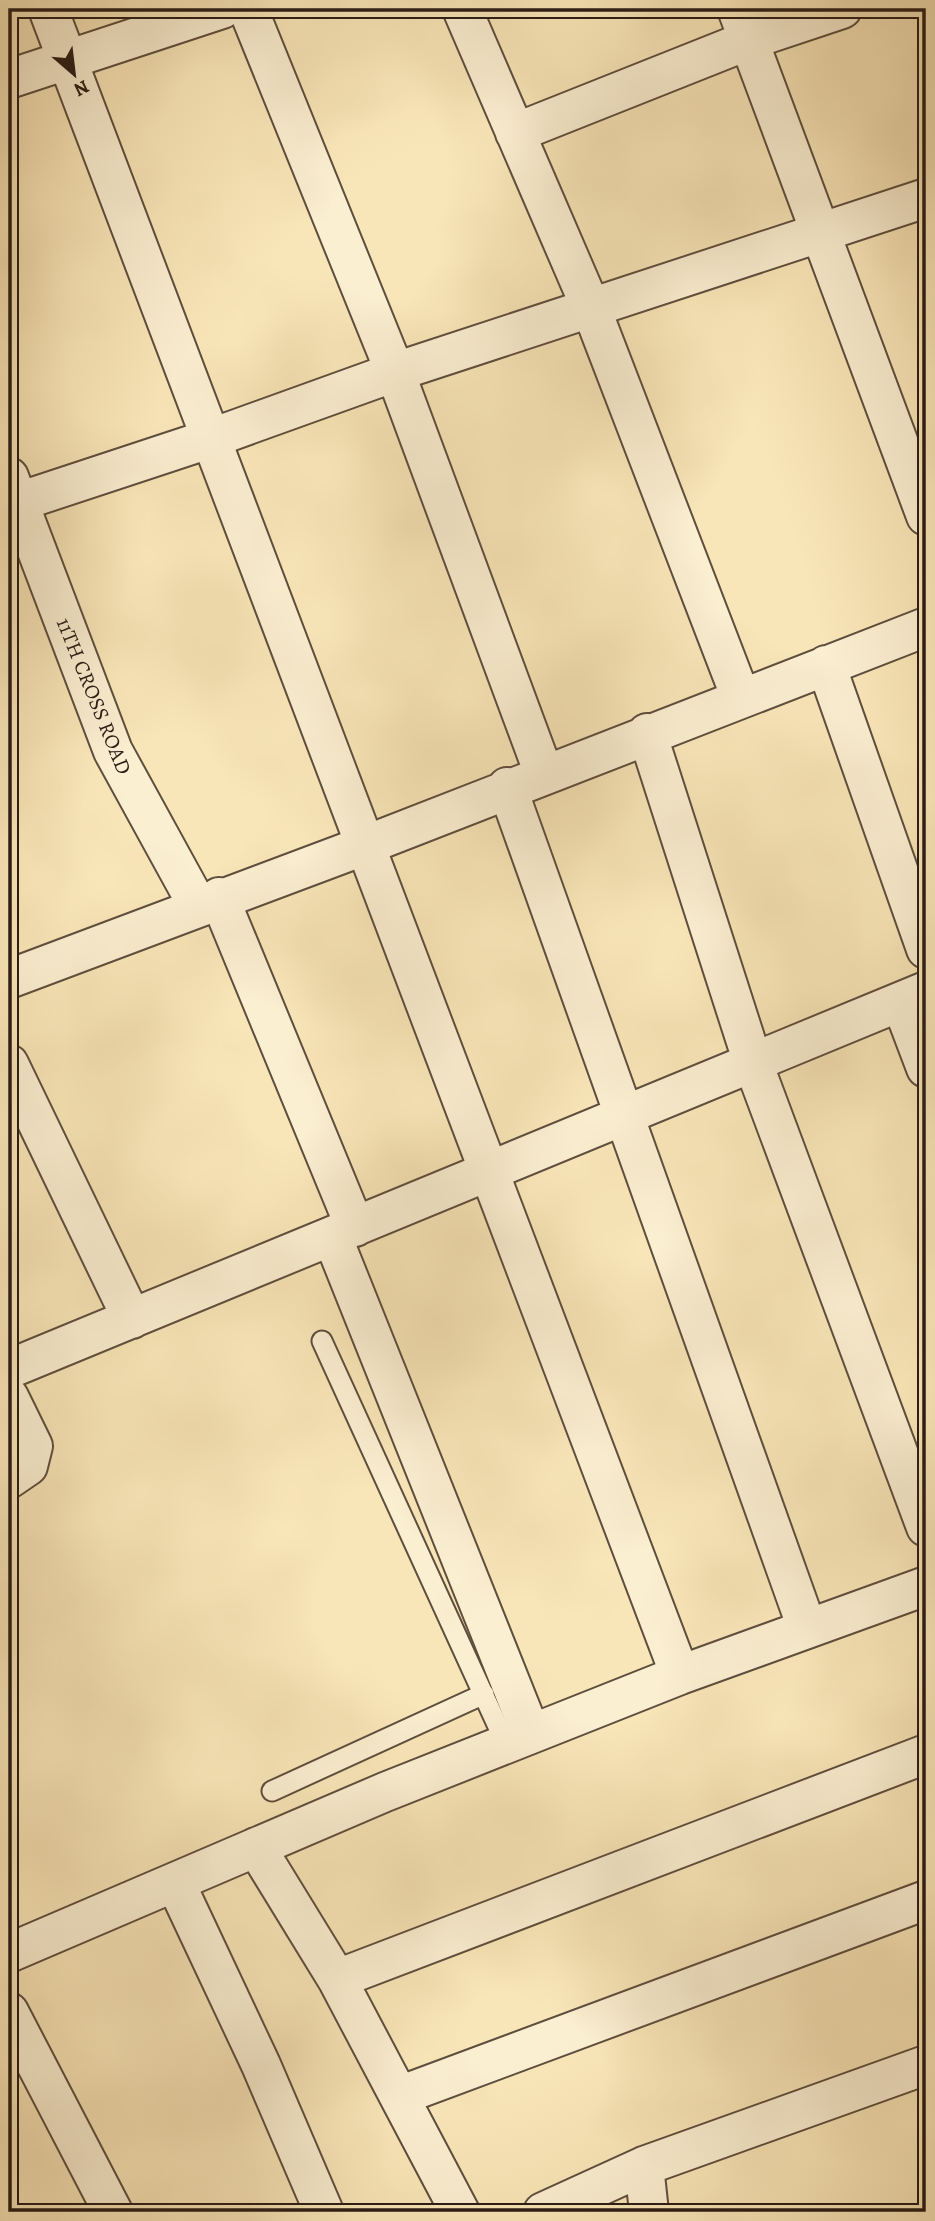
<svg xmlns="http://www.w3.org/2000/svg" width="935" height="2221" font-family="Alegreya,serif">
  <rect width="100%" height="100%" fill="#f9e6b8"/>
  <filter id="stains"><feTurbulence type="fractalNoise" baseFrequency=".00286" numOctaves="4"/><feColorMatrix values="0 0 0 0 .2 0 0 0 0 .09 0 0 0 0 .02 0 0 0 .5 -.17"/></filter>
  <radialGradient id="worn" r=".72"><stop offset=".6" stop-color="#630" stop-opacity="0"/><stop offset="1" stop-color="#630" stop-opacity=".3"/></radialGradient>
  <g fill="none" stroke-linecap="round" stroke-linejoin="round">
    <g stroke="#5e4e3e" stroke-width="23">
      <path id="lane" d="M322,1341L506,1744
        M272,1791L484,1694"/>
    </g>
    <g stroke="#5e4e3e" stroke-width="42">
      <path id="street" d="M48,9L680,1675
        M248,9L395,372L544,774
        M462,9L591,308L741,698
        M737,9L926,516
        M9,79L222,9
        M515,133L749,40L842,9
        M9,477L113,751L198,906
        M9,505L209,439L395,372L926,198
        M826,665L926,949
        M647,733L753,1063L926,1527
        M507,787L807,1628
        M219,897L355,1227
        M9,979L366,845L926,627
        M901,1002L926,1068
        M9,1064L132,1319
        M332,1236L531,1734
        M9,1369L926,991
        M9,1397L33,1446L28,1466L9,1479
        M256,1847L337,1979L460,2212
        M175,1882L261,2065L324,2212
        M9,1953L385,1792L680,1675L926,1586
        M337,1979L926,1754
        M9,2012L113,2212
        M399,2096L926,1900
        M644,2166L649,2212
        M543,2212L644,2166L926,2065"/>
    </g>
    <use href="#lane" stroke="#fbefd1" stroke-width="19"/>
    <use href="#street" stroke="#fbefd1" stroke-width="38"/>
  </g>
  <g text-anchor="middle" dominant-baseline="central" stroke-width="5" stroke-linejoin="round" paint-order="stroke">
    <g font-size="21" fill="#2a1c16" stroke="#fbefd1">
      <text transform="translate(94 696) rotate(68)">11TH CROSS ROAD</text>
    </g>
  </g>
  <rect width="935" height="2221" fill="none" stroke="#f9e6b8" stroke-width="35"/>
  <rect x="10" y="10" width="914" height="2200" fill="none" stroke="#2a1c16" stroke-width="3.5"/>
  <rect x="18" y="18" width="900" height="2186" fill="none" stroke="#2a1c16" stroke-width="2"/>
  <g transform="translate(74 74) rotate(152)" stroke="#fbefd1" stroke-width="5" paint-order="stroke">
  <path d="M0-5L12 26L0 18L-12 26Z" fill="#2a1c16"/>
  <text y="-10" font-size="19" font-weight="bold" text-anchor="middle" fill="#2a1c16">N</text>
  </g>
  <rect width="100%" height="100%" filter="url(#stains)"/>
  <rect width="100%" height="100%" fill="url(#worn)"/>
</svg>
